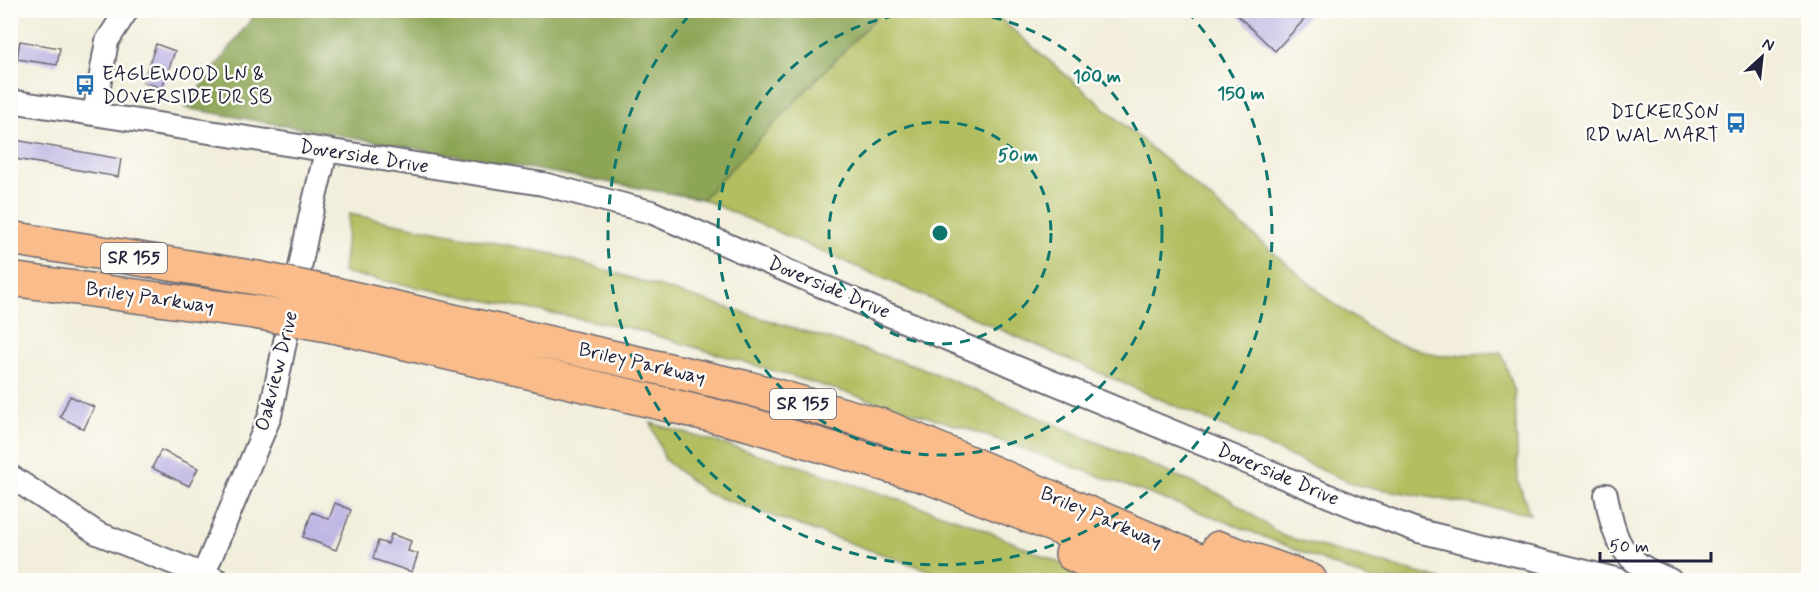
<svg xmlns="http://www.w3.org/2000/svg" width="1819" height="591" font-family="Mynerve,sans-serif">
  <rect width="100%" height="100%" fill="#fdfcf7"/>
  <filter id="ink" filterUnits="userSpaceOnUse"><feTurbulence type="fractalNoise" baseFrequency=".0167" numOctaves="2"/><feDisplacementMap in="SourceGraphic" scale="12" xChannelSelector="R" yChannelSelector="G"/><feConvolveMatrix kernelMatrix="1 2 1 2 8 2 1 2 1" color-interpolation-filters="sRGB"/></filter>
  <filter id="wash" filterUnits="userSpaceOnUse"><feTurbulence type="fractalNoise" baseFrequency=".008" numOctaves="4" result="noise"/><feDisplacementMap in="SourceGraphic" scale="24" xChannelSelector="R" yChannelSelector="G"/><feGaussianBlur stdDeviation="1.35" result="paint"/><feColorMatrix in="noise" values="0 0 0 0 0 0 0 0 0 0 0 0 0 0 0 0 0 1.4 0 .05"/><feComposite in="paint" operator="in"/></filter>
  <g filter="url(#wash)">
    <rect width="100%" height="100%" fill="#f2eedb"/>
    <path fill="#b2be60" stroke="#6a704e" stroke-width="1.5" d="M882,11H991L1329,300L1386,340L1440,356L1501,352L1515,392L1518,481L1530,514L1356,485L702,199Z
      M349,214L553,254L920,367L1226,497L1283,536L1443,580H1371L1227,522L965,428L634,329L343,273Z
      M651,423L802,467L974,525L1097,580H956L706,493L665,460Z"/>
    <path fill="#8da556" stroke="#586448" stroke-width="1.5" d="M258,10H882V11L702,199L185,108Z"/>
    <g id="blocks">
      <path fill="#beb4e3" d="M1232,10H1313L1275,51Z
        M20,41L60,48L57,65L17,59Z
        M156,44L175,51L162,88L143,82Z
        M10,139L121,159L118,177L10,158Z
        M70,396L94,407L84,429L60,417Z
        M161,450L198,468L189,486L152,468Z
        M335,503L351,510L336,550L303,537L312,512L329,519Z
        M391,534L411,541L408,551L418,554L412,572L373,559L378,541L388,544Z"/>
    </g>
  </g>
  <g filter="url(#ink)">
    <use href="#blocks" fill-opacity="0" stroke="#6b6973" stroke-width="1.5"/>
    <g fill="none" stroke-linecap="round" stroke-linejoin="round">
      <g stroke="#6b6973" stroke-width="26">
        <path id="minor" d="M10,101L543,184L651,212L877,310L1358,508L1419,531L1619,580
          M94,114L107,41L127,10
          M10,476L97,533L217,580
          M1606,495C1616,546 1621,560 1670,580
          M201,580L270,416L310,218L326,152"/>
      </g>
      <g stroke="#6b6973" stroke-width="36">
        <path id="highway" d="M10,238L257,278
          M10,279L254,312
          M339,295L748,388L883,426L1246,580
          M333,326L745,423L931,478L1106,546L1185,580
          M1219,548L1310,580
          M1072,554L1125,580"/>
      </g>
      <use href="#minor" stroke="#fff" stroke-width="22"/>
      <use href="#highway" stroke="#f9bc8a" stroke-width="33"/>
      <g stroke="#6b6973" stroke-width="36" stroke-linecap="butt">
        <path id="highway-bridge" d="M257,278L339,295
          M254,312L333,326"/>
      </g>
      <use href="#highway-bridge" stroke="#f9bc8a" stroke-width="33"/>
    </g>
  </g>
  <g fill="none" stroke="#0f766e" stroke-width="3" stroke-dasharray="10 8">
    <circle cx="940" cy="233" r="111"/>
    <circle cx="940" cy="233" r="222"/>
    <path d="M1187 11A332 332 0 1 1 693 11"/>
  </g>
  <defs>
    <g id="bus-bare" transform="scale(1.62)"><path d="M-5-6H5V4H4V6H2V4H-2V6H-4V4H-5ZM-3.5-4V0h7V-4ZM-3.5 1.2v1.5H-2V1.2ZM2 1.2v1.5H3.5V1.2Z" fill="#1f6fb2" stroke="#fdfcf7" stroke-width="2.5" paint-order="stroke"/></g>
  </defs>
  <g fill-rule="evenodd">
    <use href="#bus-bare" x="85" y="85"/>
    <use href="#bus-bare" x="1736" y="123"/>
  </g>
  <g text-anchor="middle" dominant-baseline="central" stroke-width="5" stroke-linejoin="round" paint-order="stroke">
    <g fill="#fdfcf7" stroke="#646373" stroke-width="1.5">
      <rect x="101" y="243" width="66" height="30" rx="4.5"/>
      <rect x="770" y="389" width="66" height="30" rx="4.5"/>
    </g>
    <g font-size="18" font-weight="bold" fill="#22223b">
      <text x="134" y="258">SR 155</text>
      <text x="803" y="404">SR 155</text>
    </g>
    <g font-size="20" fill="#22223b" stroke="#fdfcf7" text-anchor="start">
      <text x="102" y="74">EAGLEWOOD LN &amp;<tspan x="102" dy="23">DOVERSIDE DR SB</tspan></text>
      <text x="1719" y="112" text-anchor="end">DICKERSON<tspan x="1719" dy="23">RD WAL MART</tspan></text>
    </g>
    <g font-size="20" fill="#22223b" stroke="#fdfcf7">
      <text transform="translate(364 157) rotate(9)">Doverside Drive</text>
      <text transform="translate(829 288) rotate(23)">Doverside Drive</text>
      <text transform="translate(150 298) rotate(8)">Briley Parkway</text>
      <text transform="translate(642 364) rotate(13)">Briley Parkway</text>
      <text transform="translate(277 371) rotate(-76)">Oakview Drive</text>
      <text transform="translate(1278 475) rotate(23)">Doverside Drive</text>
      <text transform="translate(1101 518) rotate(23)">Briley Parkway</text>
    </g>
  </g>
  <circle cx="940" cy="233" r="9" fill="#0f766e" stroke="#fdfcf7" stroke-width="3"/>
  <g font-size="18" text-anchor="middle" font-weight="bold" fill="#0f766e" stroke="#fdfcf7" stroke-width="5" stroke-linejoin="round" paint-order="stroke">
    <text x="1097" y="82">100 m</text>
    <text x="1241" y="99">150 m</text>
    <text x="1018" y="161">50 m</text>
  </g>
  <rect width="1819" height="591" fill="none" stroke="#fdfcf7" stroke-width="36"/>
  <g transform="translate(1762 57) rotate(27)" stroke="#fdfcf7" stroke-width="4.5" paint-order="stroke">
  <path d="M0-4.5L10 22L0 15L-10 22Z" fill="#22223b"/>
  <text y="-9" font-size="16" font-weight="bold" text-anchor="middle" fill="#22223b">N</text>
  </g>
  <path d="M1600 552v9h111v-9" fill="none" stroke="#22223b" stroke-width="3"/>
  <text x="1609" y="552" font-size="18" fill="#22223b" stroke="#fdfcf7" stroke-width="4.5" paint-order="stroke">50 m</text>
</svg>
